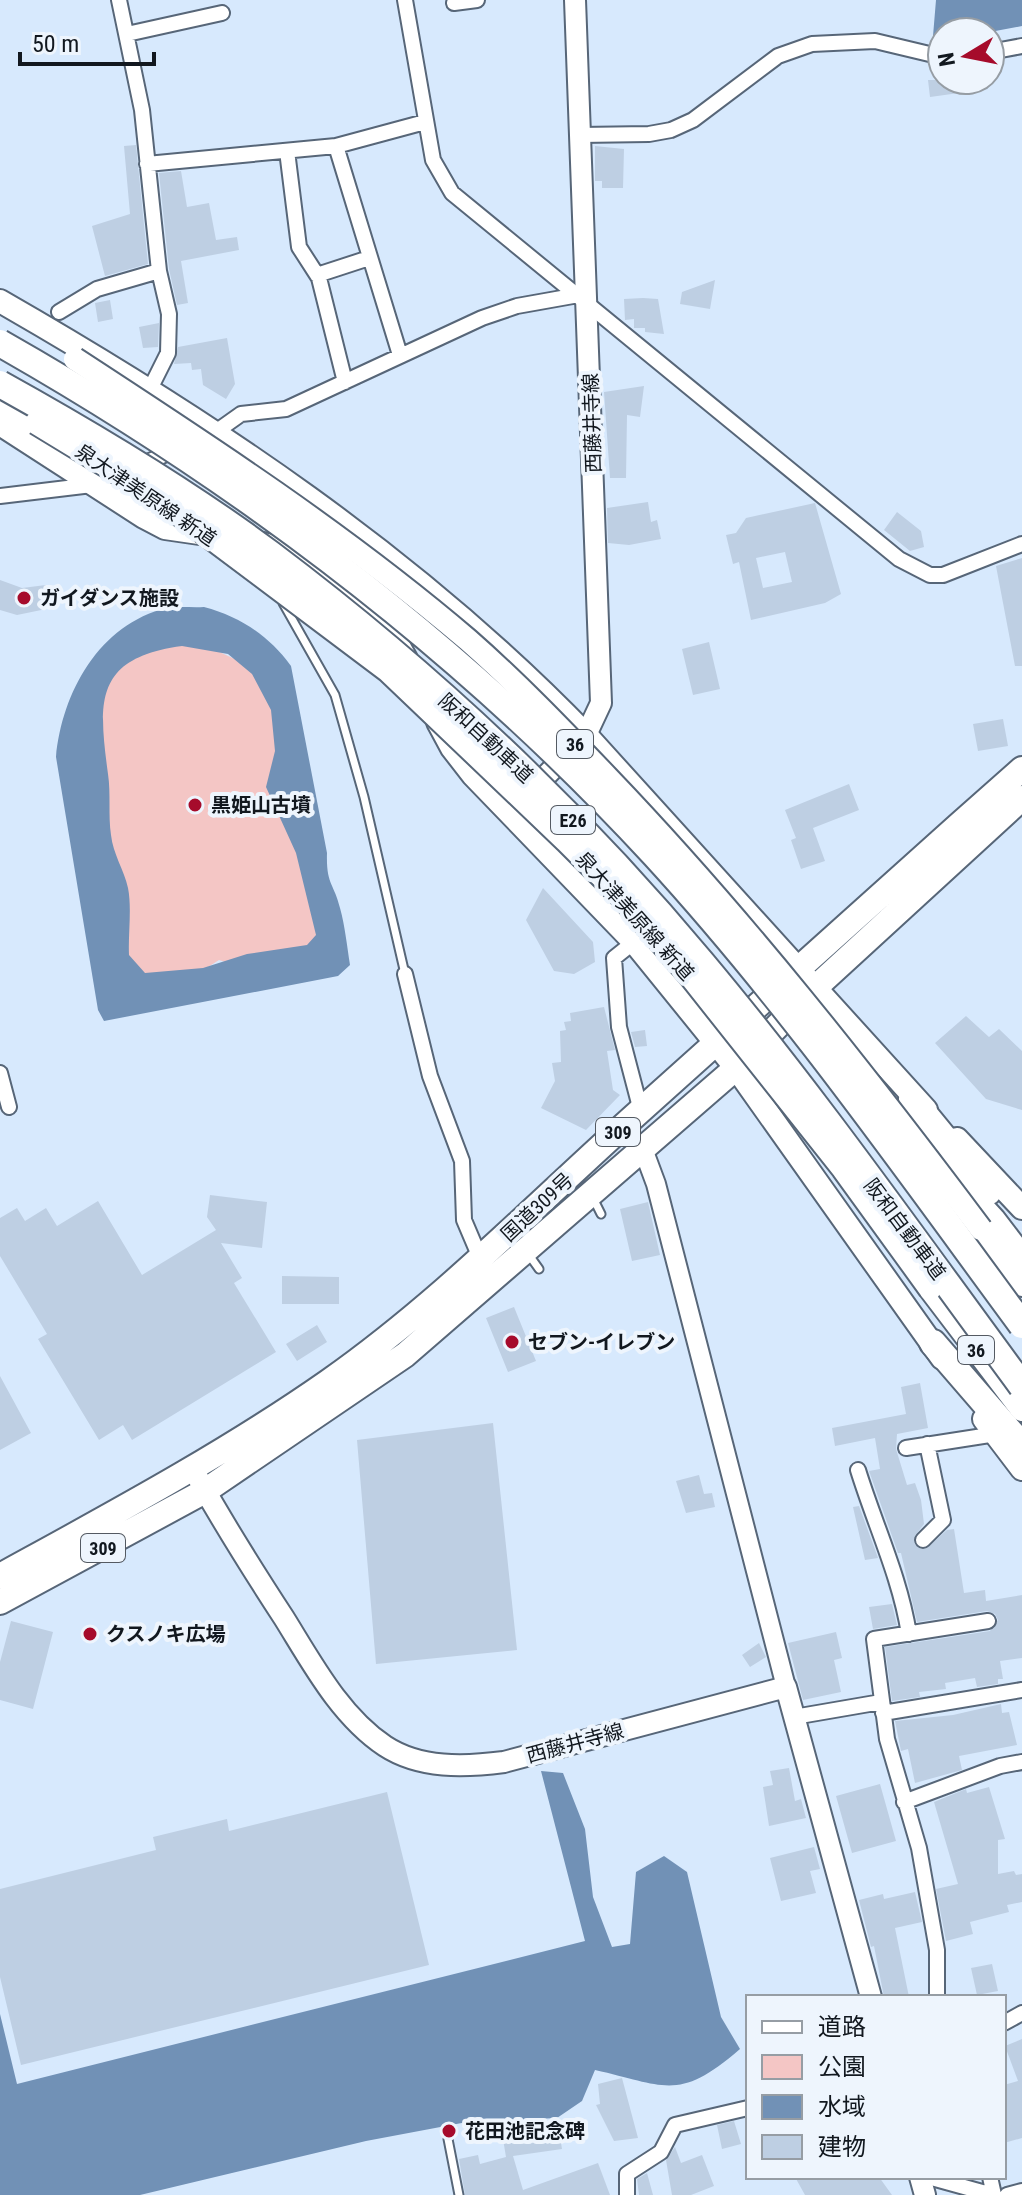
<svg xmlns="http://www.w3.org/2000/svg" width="1022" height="2195" font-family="'Roboto Condensed','Noto Sans JP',sans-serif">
  <rect width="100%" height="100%" fill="#d7e9fd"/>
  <path fill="#f4c6c5" d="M200,643L252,667L277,719L291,836L323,930L302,958L240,967L219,960L191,978L131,980L103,860L91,723L107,673L141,645Z"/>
  <path fill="#7191b6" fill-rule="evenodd" d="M936,0H1022V26L990,32H942V39L933,36Z
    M204,607C241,617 269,636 291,666L327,853C326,885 334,883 340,908C345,926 347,946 350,965L338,976L104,1021L98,1010L56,757C62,693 99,624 167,608C179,606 193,608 204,607ZM182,646L228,654L252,674L271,710L275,751L266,787L296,853L316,935L307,945L247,954L203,968L145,973L129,955C128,934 132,908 128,888C124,870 113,854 111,835C108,815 111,794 108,774C98,700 95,658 182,646Z
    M541,1771L563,1773L585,1829L593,1897L612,1947L630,1944L636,1872L664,1856L687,1872L721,2017L740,2049C679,2102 666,2086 595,2070L582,2101L557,2118L467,2122L366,2141L140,2195H0V2014L17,2084L585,1941Z"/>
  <path fill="#becfe3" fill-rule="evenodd" d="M928,80H988V89L930,97Z
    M136,145L148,264L105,276L92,226L130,214L124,146Z
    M595,146L624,149L623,188H602V181H595Z
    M181,171L187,207L209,203L216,240L237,237L239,250L181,261L188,303L177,305L169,269L159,173Z
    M715,280L710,309L680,304L682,292Z
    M643,298L658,299L664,334L645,332V328H634V319L625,320L624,299Z
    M110,300L113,319L98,322L95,303Z
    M159,323L158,347L143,348L139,327Z
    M227,338L235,384L226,399L203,385L201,369L192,370L191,363L174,364L178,347Z
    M644,386L640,417L627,415L626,478H610L604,392Z
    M648,502L651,522L657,520L661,539L629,545L608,543L607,508Z
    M815,503L841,594L825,603L751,620L739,562L733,564L726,535L736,533L746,518ZM785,552L792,582L763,588L756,558Z
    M897,512L921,531L924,547L910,551L884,530Z
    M1022,558V666H1015L996,566Z
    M0,580L22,588L46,585L51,608L17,615L0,610Z
    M709,642L720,689L693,695L682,649Z
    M1003,719L1008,746L978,751L973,724Z
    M849,784L859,810L813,828L825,861L801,869L791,840L796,838L785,810Z
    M543,888L593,942L595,962L574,974L554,971L526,920Z
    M604,1007L615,1050L607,1051L613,1090L620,1095L586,1130L541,1108L555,1081L552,1063L561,1062L560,1031L566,1030L564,1022L571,1021L570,1013Z
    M966,1016L989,1037L999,1029L1022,1051V1110L986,1099L935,1043Z
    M645,1030L647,1046L635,1047L631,1032Z
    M210,1195L267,1202L262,1248L221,1243L242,1278L234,1283L276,1352L132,1440L123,1425L99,1440L38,1339L47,1334L0,1256V1218L17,1208L25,1221L46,1208L57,1226L98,1201L142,1275L216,1230L207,1217Z
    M648,1202L660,1255L632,1261L620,1209Z
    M282,1276L339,1277V1304H282Z
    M514,1307L536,1361L508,1372L486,1318Z
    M317,1325L327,1342L297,1361L286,1344Z
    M0,1376L31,1433L0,1450Z
    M920,1383L928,1428L897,1434L896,1449L907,1485L915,1483L921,1500L924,1524L914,1537V1543L920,1549H926L947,1530L954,1529L964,1593L985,1590L986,1601L1022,1595V1658L1000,1661L1003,1679H998V1684L977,1687L975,1678L945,1683L946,1689L919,1692L920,1697L892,1701L885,1647L990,1631L998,1620L995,1614L987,1611L917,1622L901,1553H898L869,1471L880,1469L875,1438L835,1446L832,1428L906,1414L901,1387Z
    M493,1423L517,1650L376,1664L357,1440Z
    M699,1475L704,1494L712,1493L715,1507L686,1513L676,1481Z
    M859,1506L877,1555L878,1558L865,1560L853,1507Z
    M892,1604L897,1625L873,1629L869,1607Z
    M11,1621L53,1632L33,1709L0,1700V1662Z
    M836,1632L842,1658L834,1660L841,1692L803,1700L788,1643Z
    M759,1643L766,1657L750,1667L742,1655Z
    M1001,1704L1002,1713L1009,1712L1017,1745L959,1756L962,1770L915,1783L908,1749L901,1751L895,1721L953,1715Z
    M789,1768L795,1801L801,1799L806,1818L769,1826L763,1787L773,1785L770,1771Z
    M880,1784L896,1841L852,1853L836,1796Z
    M989,1787L1005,1839L998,1840V1874L1014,1871L1016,1875L1022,1874V1902L1007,1905L1009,1912L970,1922L973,1934L946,1941L936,1889L958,1884L934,1802L966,1789L967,1793Z
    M387,1792L429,1965L21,2065L0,1977V1889L156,1850L153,1837L227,1819L229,1831Z
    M814,1847L820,1869L810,1871L816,1893L781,1901L770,1858Z
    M915,1892L922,1922L895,1928L909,1997H884L874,1946L871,1947L859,1900L883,1894L884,1899Z
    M992,1964L998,1991L977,1995L971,1968Z
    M1022,2039V2138L1004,2143V2085L1018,2081L1005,2046Z
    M622,2078L638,2138L614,2141L596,2105L600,2104L598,2084Z
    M734,2121L741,2144L722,2149L717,2125Z
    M559,2131L562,2149L513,2156L523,2190L598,2163L610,2195H465L459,2159L478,2155L480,2164L506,2157L503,2139Z
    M675,2147L681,2163L702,2155L714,2186L691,2195H672L666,2160Z
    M647,2173L653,2195H639L637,2179Z
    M795,2177H879L892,2195H805Z"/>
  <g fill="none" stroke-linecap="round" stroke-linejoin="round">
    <g stroke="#576678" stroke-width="11">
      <path id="service" d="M283,603L335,695L364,797L405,974
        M592,1196L601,1214
        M529,1255L539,1269
        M448,2139L459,2195"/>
    </g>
    <g stroke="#576678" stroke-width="18">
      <path id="minor" d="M119,0L142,110L159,271L169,314L168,353L149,391
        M405,0L433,160L452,193L899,559L930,575H943L1022,544
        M454,3L477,0
        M127,34L222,13
        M990,52L1022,46
        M580,135L649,134L671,130L693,120L778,56L812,44L875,41L942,57
        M336,146L400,355
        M287,151L299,247L319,278L345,382
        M147,164L336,146L425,122
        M317,275L369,258
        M59,312L97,289L159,271
        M210,436L241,414L286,409L482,318L517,306L573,296
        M0,496L92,485L176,450
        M634,942L614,958L619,1027L641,1111
        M405,974L430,1076L462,1161L464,1220L481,1260
        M0,1073L9,1107
        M906,1448L996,1434
        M858,1470C875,1525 900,1577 909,1634
        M923,1540L943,1520L927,1444
        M883,1713L1022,1690
        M794,1717L881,1702
        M904,1802L1000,1766L1022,1762
        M937,1997V1950L919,1848L887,1739L874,1639L988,1621
        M1004,2023L1022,2013
        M928,2177L993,2195
        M990,2177L994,2195
        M627,2195V2174L661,2152L675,2125L748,2108
        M1007,2195L1022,2191"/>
    </g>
    <g stroke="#576678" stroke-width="22">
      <path id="tertiary" d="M643,1149L656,1184L786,1687"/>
    </g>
    <g stroke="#576678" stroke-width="24">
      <path id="secondary" d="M527,795L586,735L601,703L575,0
        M198,1478C225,1526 254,1572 284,1618C312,1663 340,1716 385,1746C420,1769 465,1767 504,1762L786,1687L871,1997
        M920,2177L925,2195"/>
    </g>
    <g stroke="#576678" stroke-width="26">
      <path id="primary" d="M0,301C211,422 416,559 586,735L926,1110
        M0,404L36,423
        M0,424L144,517L165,528L213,535
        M263,544C324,557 378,605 406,659
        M438,722L452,748L473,775L634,942L736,1068L942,1358
        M957,1139L1022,1208
        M981,1229L1022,1285
        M930,1289L1022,1410
        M984,1419L1022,1469"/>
    </g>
    <g stroke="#576678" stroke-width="28">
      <path id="trunk" d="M0,1576C111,1515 225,1454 328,1382C442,1302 537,1203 640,1111C768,997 894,882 1022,769
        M0,1602L205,1491L405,1355L736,1068L816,987L1022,798"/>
    </g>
    <g stroke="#576678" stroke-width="30">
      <path id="motorway" d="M912,1099L988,1192
        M944,1168L992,1220L1022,1259
        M933,1343L1022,1446"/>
    </g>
    <use href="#service" stroke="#fff" stroke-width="7"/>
    <use href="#minor" stroke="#fff" stroke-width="14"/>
    <use href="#tertiary" stroke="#fff" stroke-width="18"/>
    <use href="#secondary" stroke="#fff" stroke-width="20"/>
    <use href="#primary" stroke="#fff" stroke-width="22"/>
    <use href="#trunk" stroke="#fff" stroke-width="24"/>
    <use href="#motorway" stroke="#fff" stroke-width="26"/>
    <g stroke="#576678" stroke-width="26" stroke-linecap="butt">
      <path id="primary-bridge" d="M75,359C210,447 345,535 468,640C517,683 563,731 608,778C743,919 864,1073 981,1229
        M36,423L151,493L388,671L566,841L622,897L690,976L843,1169L930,1289"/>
    </g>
    <g stroke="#576678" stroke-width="30" stroke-linecap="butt">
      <path id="motorway-bridge" d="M0,343C243,481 465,649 655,855C789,1001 904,1165 1022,1325
        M0,384C92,435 186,491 270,554C428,673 575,811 702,963C815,1098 917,1244 1022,1386"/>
    </g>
    <use href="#primary-bridge" stroke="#fff" stroke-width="22"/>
    <use href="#motorway-bridge" stroke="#fff" stroke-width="26"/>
  </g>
  <g fill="#a60b2b" stroke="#eef5fd" stroke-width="3">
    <circle cx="24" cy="598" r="8"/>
    <circle cx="195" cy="805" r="8"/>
    <circle cx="512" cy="1342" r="8"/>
    <circle cx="90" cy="1634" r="8"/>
    <circle cx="449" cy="2131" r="8"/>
  </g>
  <g text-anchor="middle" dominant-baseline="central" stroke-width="8" stroke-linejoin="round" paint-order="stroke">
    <g fill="#eef5fd" stroke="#545a62" stroke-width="2">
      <rect x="557" y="730" width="36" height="28" rx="6"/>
      <rect x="551" y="806" width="44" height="28" rx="6"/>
      <rect x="596" y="1118" width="44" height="28" rx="6"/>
      <rect x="958" y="1336" width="36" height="28" rx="6"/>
      <rect x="81" y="1534" width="44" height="28" rx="6"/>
    </g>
    <g font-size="18" font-weight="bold" fill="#12181f">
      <text x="575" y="744">36</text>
      <text x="573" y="820">E26</text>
      <text x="618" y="1132">309</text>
      <text x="976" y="1350">36</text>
      <text x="103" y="1548">309</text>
    </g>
    <g font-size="20" fill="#12181f" stroke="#eef5fd">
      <text transform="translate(592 423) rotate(-92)">西藤井寺線</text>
      <text transform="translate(146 495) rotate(34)">泉大津美原線 新道</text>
      <text transform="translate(486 738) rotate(43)">阪和自動車道</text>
      <text transform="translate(635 916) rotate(48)">泉大津美原線 新道</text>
      <text transform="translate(537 1207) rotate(-43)">国道309号</text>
      <text transform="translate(905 1229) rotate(53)">阪和自動車道</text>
      <text transform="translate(575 1743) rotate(-15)">西藤井寺線</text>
    </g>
    <g font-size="20" font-weight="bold" fill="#12181f" stroke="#eef5fd" text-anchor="start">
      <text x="40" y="598">ガイダンス施設</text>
      <text x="211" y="805">黒姫山古墳</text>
      <text x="528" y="1342">セブン-イレブン</text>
      <text x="106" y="1634">クスノキ広場</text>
      <text x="465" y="2131">花田池記念碑</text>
    </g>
  </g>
  <rect x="746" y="1995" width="260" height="184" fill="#eef5fd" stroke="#969da4" stroke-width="2"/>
  <rect x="762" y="2021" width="40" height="12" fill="#ffffff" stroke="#969da4" stroke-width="2"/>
  <text x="818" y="2035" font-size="24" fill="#12181f">道路</text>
  <rect x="762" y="2055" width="40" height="24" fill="#f4c6c5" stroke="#969da4" stroke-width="2"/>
  <text x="818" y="2075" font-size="24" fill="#12181f">公園</text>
  <rect x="762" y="2095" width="40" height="24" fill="#7191b6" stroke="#969da4" stroke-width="2"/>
  <text x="818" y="2115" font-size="24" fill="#12181f">水域</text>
  <rect x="762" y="2135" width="40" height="24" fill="#becfe3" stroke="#969da4" stroke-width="2"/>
  <text x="818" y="2155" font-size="24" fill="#12181f">建物</text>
  <g transform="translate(966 56) rotate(260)"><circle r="38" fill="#eef5fd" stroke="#969da4" stroke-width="2"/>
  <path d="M0-6L14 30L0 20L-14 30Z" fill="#a60b2b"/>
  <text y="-12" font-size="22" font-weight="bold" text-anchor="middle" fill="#12181f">N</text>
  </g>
  <path d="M20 52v12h134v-12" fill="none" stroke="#12181f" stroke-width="4"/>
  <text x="32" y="52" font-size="24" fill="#12181f" stroke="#eef5fd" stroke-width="6" paint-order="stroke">50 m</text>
</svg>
